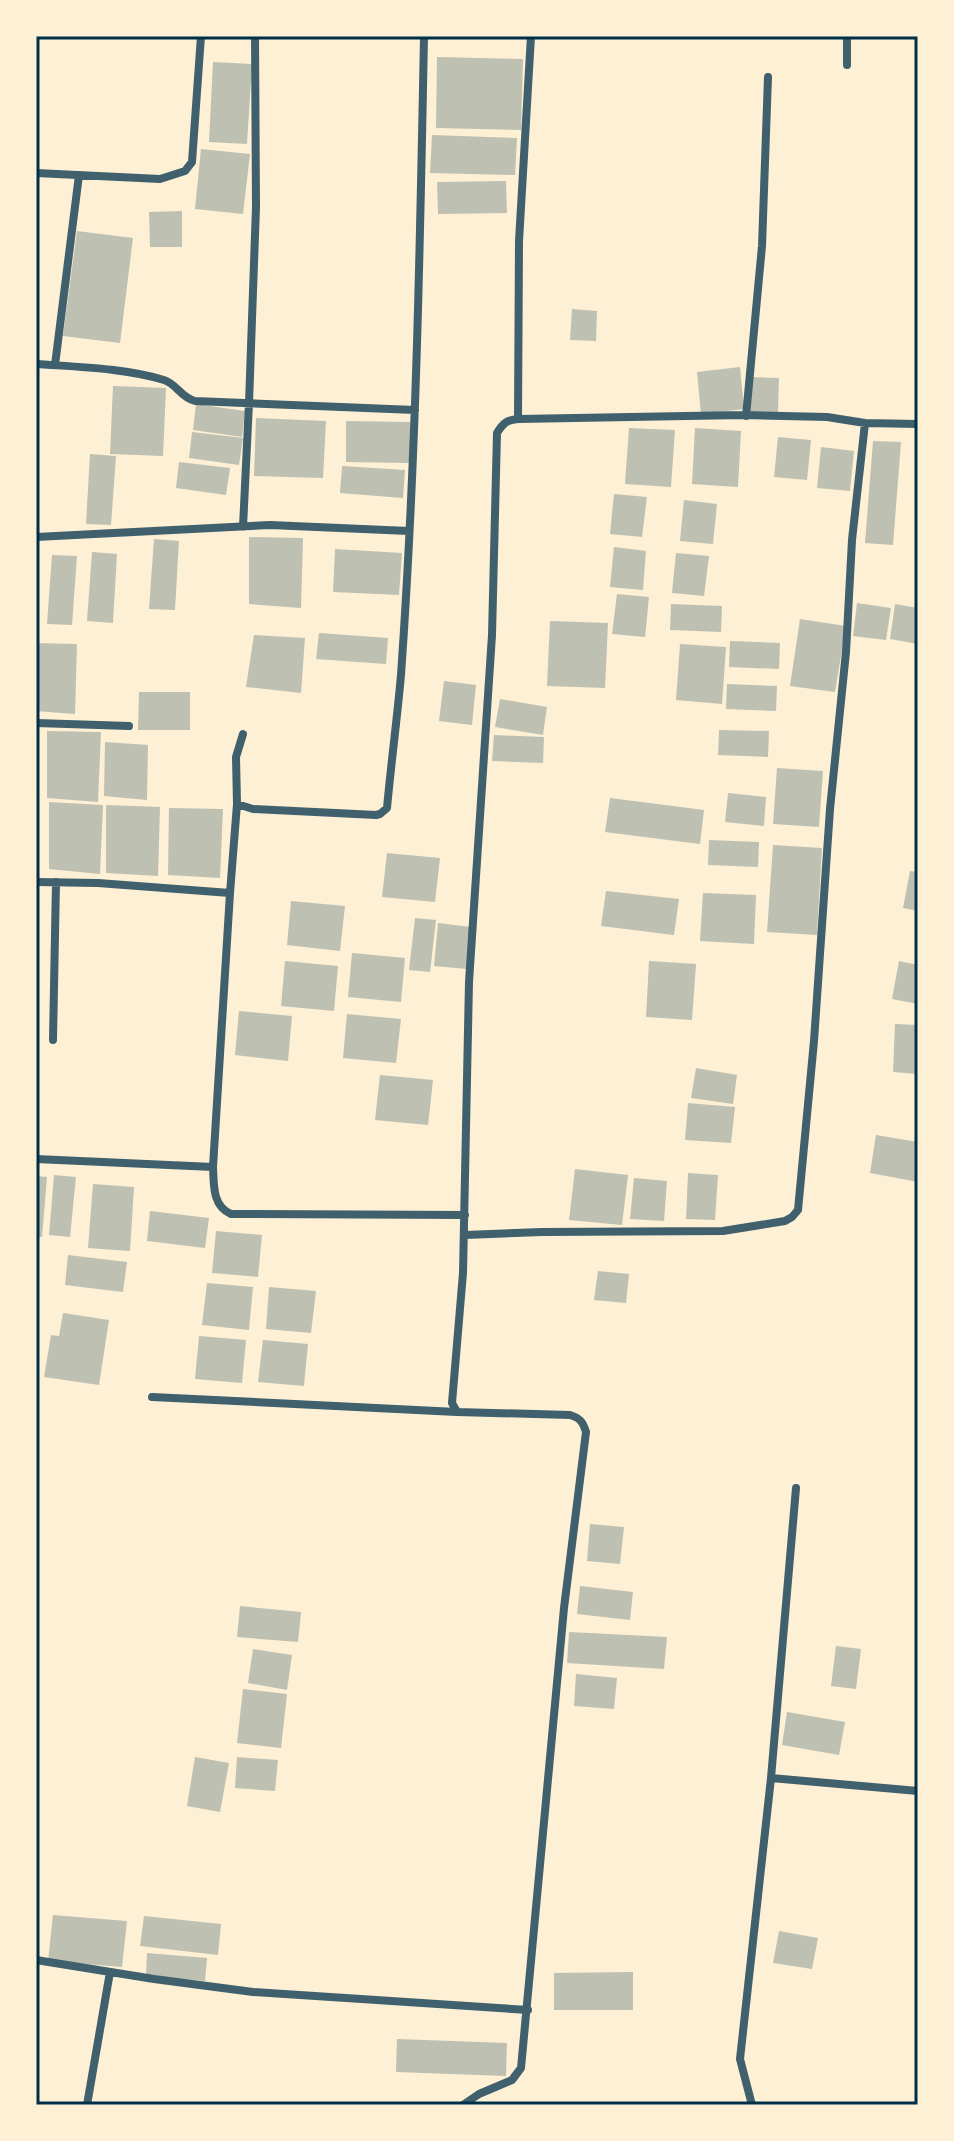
<svg xmlns="http://www.w3.org/2000/svg" width="954" height="2141" font-family="Quicksand,sans-serif">
  <rect width="100%" height="100%" fill="#fdf0d5"/>
  <path fill="#bec0b2" d="M437,57L523,59L521,130L436,128Z
    M213,62L252,64L247,144L209,142Z
    M432,135L517,138L515,175L430,173Z
    M201,149L250,154L243,214L195,209Z
    M506,181L507,213L438,214L437,182Z
    M182,211V247H150L149,212Z
    M77,231L133,238L120,343L63,336Z
    M572,309L597,311L596,341L570,340Z
    M740,367L744,409L701,414L697,372Z
    M750,377L779,378L778,412H749Z
    M113,386L166,388L163,456L110,454Z
    M196,404L245,411L242,437L193,430Z
    M256,418L326,421L323,478L254,476Z
    M346,421L410,422V463L346,462Z
    M629,428L675,430L671,487L625,484Z
    M695,428L741,431L738,487L692,484Z
    M192,432L243,438L239,465L189,458Z
    M778,437L811,440L807,480L774,477Z
    M873,441L901,442L893,545L865,543Z
    M821,447L854,451L850,491L817,488Z
    M90,454L116,456L111,525L86,524Z
    M179,462L230,468L226,495L176,488Z
    M342,466L405,470L403,498L340,493Z
    M614,494L647,497L642,537L610,534Z
    M684,500L717,504L713,544L680,541Z
    M249,537L303,538L301,608L249,604Z
    M154,539L179,541L175,610L149,609Z
    M614,547L646,551L643,590L610,587Z
    M335,549L402,553L399,595L333,592Z
    M92,552L117,554L113,623L87,621Z
    M676,553L709,556L704,596L672,593Z
    M52,555L77,556L72,625L47,624Z
    M617,594L649,597L645,637L612,634Z
    M857,603L891,608L886,640L853,636Z
    M671,604L722,606L721,632L670,630Z
    M895,604L918,608V644L890,639Z
    M800,619L846,626L835,692L790,686Z
    M550,621L608,623L605,688L547,686Z
    M319,633L388,638L386,664L316,659Z
    M254,635L305,638L301,693L246,687Z
    M730,641L780,643L779,669L729,667Z
    M36,643L77,644L75,714L36,711Z
    M680,644L726,647L722,704L676,700Z
    M444,681L476,685L472,725L439,721Z
    M727,684L777,686L776,711L726,709Z
    M139,692H190V730H138Z
    M500,699L547,707L543,735L495,727Z
    M719,730L769,731L768,757L718,755Z
    M47,731L101,732L98,802L47,798Z
    M494,735L544,737L543,763L492,761Z
    M105,742L148,745L147,800L104,796Z
    M777,768L823,771L819,827L773,824Z
    M728,793L766,797L764,826L725,822Z
    M610,798L704,810L700,844L605,832Z
    M49,802L103,805L100,874L49,869Z
    M106,805L160,807L158,876L106,873Z
    M169,808L223,809L220,878L168,875Z
    M709,840L759,842L758,867L708,865Z
    M773,845L822,848L817,935L767,932Z
    M387,853L440,858L435,902L382,897Z
    M910,871L918,872V911L903,908Z
    M606,891L679,899L674,935L601,926Z
    M703,893L756,895L754,944L700,941Z
    M291,901L345,906L340,951L287,945Z
    M415,918L436,920L430,972L409,970Z
    M438,923L471,927L467,969L434,966Z
    M352,953L405,958L401,1002L348,997Z
    M285,961L338,966L334,1011L281,1006Z
    M649,961L696,964L692,1020L646,1017Z
    M899,961L918,965V1004L892,999Z
    M239,1011L292,1016L288,1061L235,1055Z
    M347,1014L401,1019L396,1063L343,1058Z
    M895,1024L918,1025V1074L893,1072Z
    M696,1068L737,1075L733,1104L691,1098Z
    M380,1075L433,1080L428,1125L375,1120Z
    M688,1103L735,1107L731,1143L685,1140Z
    M876,1135L918,1142V1182L870,1173Z
    M575,1169L628,1175L622,1225L569,1220Z
    M688,1173L718,1175L715,1220L686,1219Z
    M54,1175L76,1177L70,1237L49,1235Z
    M36,1176L47,1177L42,1237H36Z
    M634,1178L667,1181L664,1221L630,1219Z
    M93,1184L134,1187L130,1251L88,1248Z
    M150,1211L209,1218L205,1248L147,1241Z
    M216,1231L262,1235L258,1277L212,1273Z
    M68,1255L127,1262L123,1292L65,1285Z
    M598,1271L629,1274L626,1303L594,1300Z
    M207,1283L253,1287L249,1330L202,1325Z
    M269,1287L316,1291L311,1333L266,1329Z
    M63,1313L109,1320L99,1385L44,1377L51,1335L59,1336Z
    M199,1336L246,1340L242,1383L195,1379Z
    M263,1340L308,1344L304,1386L258,1382Z
    M590,1524L624,1527L620,1564L587,1561Z
    M580,1586L633,1592L630,1620L577,1614Z
    M240,1606L301,1612L298,1642L237,1637Z
    M569,1632L667,1637L664,1669L567,1663Z
    M836,1646L861,1649L856,1689L831,1686Z
    M253,1649L292,1655L287,1690L248,1683Z
    M576,1674L617,1678L614,1709L574,1706Z
    M243,1689L287,1694L281,1748L237,1743Z
    M787,1712L845,1722L839,1755L782,1745Z
    M195,1757L229,1763L220,1812L187,1806Z
    M237,1757L278,1760L275,1791L235,1788Z
    M53,1915L127,1921L122,1967L48,1961Z
    M144,1916L221,1924L218,1955L140,1946Z
    M779,1931L818,1938L812,1969L773,1963Z
    M147,1953L207,1958L205,1981L146,1976Z
    M633,1972V2010H554V1973Z
    M397,2039L507,2043L506,2076L396,2072Z"/>
  <g fill="none" stroke-linecap="round" stroke-linejoin="round">
    <path stroke="#3f606c" stroke-width="8" d="M424,36C420,249 416,462 401,675C397,720 391,764 387,808L380,814L376,815L253,809L237,804L230,893L213,1167C214,1184 212,1206 231,1214L465,1215
      M847,65V36
      M36,173L160,179L185,171L192,162L201,36
      M36,364C78,367 124,368 164,380C177,384 180,397 195,401L415,410
      M55,365L79,175
      M746,416L762,246L768,77
      M518,419L519,241L531,36
      M243,527L249,403L256,207L255,36
      M36,537L270,525L409,531
      M36,723L129,726
      M237,804L236,757L243,734
      M36,882L98,883L230,893
      M53,1040L56,882
      M36,1159L213,1167
      M465,1235L542,1232L723,1231L785,1221L792,1217L798,1210L814,1041L830,809L846,652L852,540L865,423
      M152,1397L457,1412
      M771,1778L918,1791
      M36,1960L154,1979L253,1992L528,2010
      M87,2105L110,1972
      M463,2105L479,2094L512,2080L521,2068L564,1608L586,1432C583,1422 580,1418 570,1415L457,1412L452,1403L463,1273L469,982L492,635L497,433C503,423 507,420 518,419L743,415L827,417L865,423L918,424
      M752,2105L740,2059L771,1778L796,1488"/>
  </g>
  <rect width="954" height="2141" fill="none" stroke="#fdf0d5" stroke-width="76"/>
  <rect x="38" y="38" width="878" height="2065" fill="none" stroke="#003049" stroke-width="3"/>
</svg>
